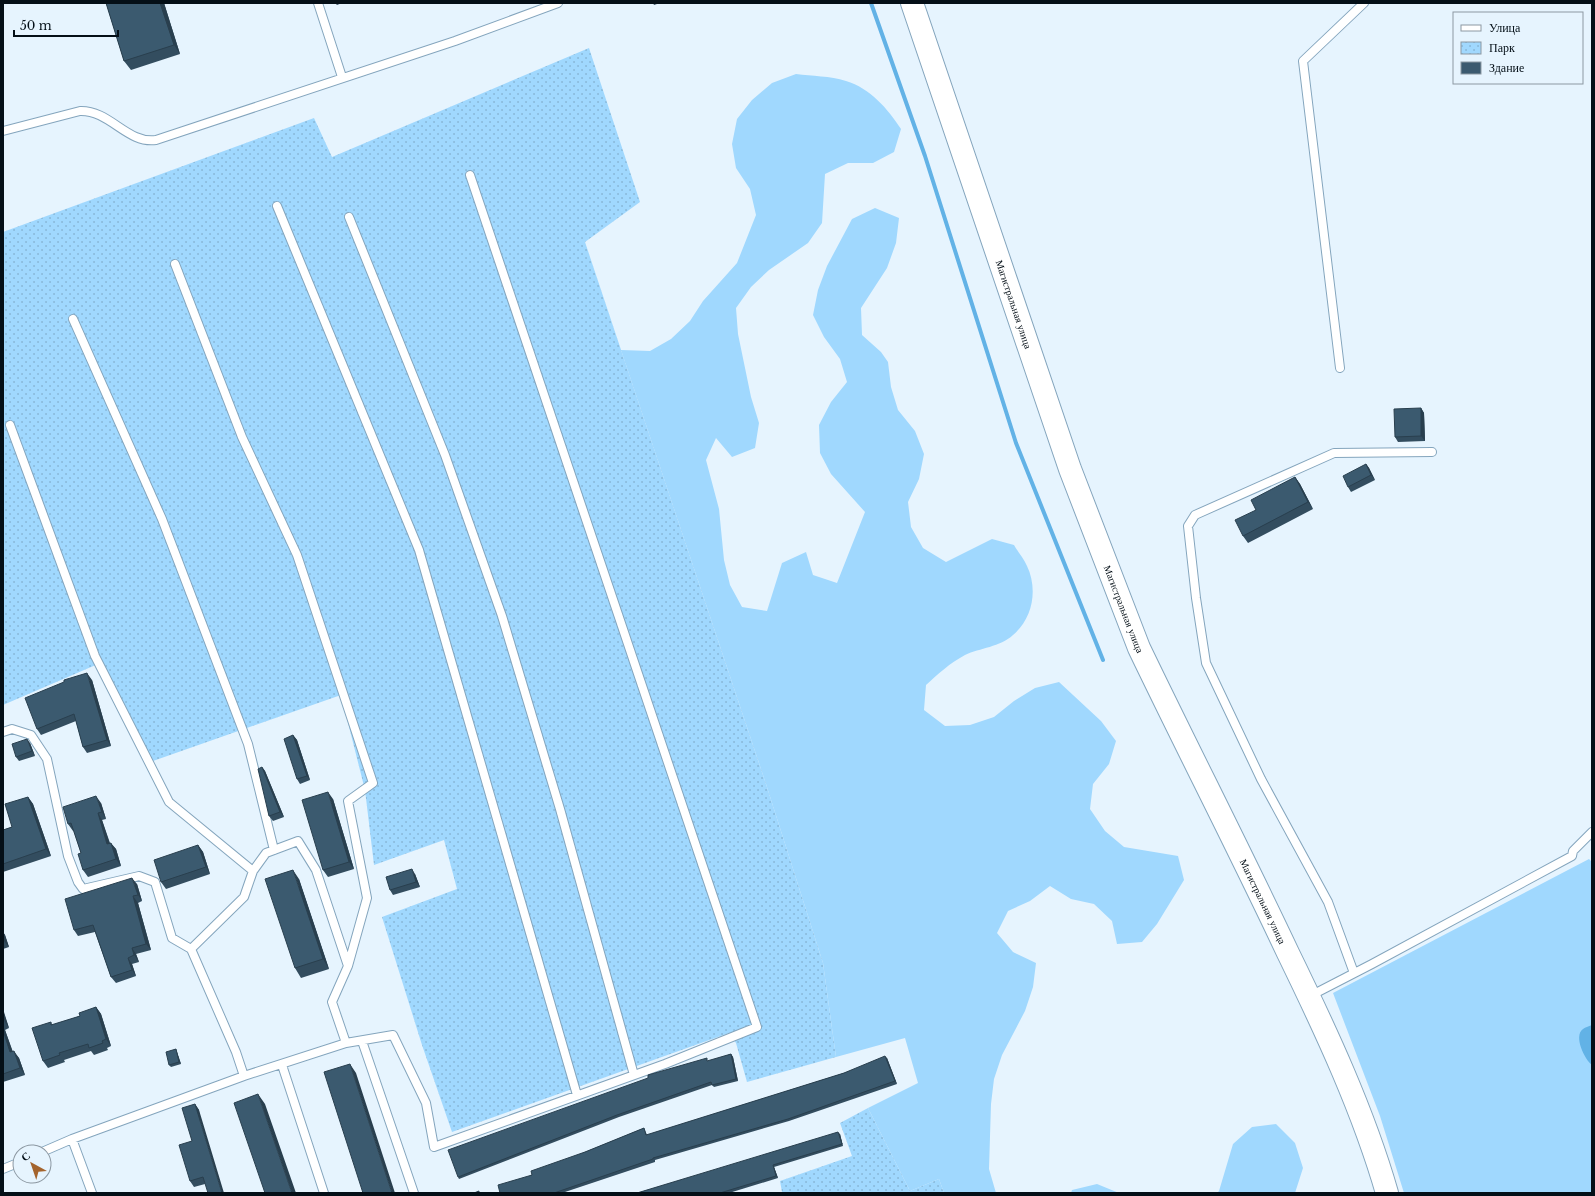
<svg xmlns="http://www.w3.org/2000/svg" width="1595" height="1196" font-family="'Libre Baskerville',serif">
  <defs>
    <pattern id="park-dots" width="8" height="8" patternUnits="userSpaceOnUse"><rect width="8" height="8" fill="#a0d8fe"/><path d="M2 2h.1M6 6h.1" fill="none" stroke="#88b8d9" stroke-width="1.8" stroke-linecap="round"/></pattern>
  </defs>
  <rect width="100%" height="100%" fill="#e6f4fe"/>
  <path fill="#a0d8fe" d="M796,74C812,76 830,76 846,81C870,88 888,109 901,129L894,152L873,163H848L825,174L822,223L808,243L769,270L751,287L736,308L738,334L751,397L759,423L755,448L732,457L716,438L706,460L719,509L724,560L730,585L742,607L767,611L782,563L806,552L813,575L837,583L865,512L831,474L820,453L819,425L831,402L847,382L840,359L824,337L813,315L818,290L827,266L852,219L875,208L899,218L896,243L887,268L861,308L862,335L881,352L888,362L891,387L898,410L915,431L924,454L919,479L908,502L911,527L923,548L946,562L992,539L1014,545C1018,552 1024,559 1027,566C1038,589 1033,618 1013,635C1000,647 980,648 965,655C950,663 938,674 926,685L924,710L945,726L970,725L994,717L1014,701L1035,688L1059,682L1101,721L1116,741L1109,764L1093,784L1090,809L1105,831L1124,847L1178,856L1184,880L1157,924L1142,942L1117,944L1112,921L1094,904L1071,899L1050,886L1030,901L1008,911L997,933L1013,952L1036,963L1033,987L1025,1011L1002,1055L994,1079L991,1104L989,1169L996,1193H944L939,1179L910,1191L868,1108L918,1083L905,1038L836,1057L823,963L766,784L621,350L650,351L671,339L690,321L703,301L737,263L756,215L750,189L736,168L732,144L737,119L752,100L772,83Z
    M1589,859L1592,862V1193H1404L1380,1116L1333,993Z
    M1276,1124L1295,1143L1303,1168L1295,1193H1217L1219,1191L1233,1144L1252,1127Z
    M1097,1184L1119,1193H1071L1072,1190Z"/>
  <path fill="url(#park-dots)" d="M589,48L640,202L585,242L766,784L823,963L836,1057L747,1082L736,1043L729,1033L452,1132L422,1045L382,917L457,889L444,840L374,865L365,790L341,695L153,761L98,664L3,705V232L314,118L332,157Z
    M868,1108L910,1191L939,1179L944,1193H780L782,1192L780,1181L852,1156L840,1123Z"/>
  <path fill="#62b2e6" d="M1592,1025V1065C1585,1060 1573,1036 1583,1029C1585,1027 1590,1026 1592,1025Z"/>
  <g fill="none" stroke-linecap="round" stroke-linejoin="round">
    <path stroke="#62b2e6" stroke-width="4" d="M871,3L925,156L1016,443L1103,660"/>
    <g stroke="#84a5bd" stroke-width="10">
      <path id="service" d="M318,3L342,77
        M3,131L80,111C110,110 127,144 156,140L455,41L558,3
        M277,206L419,550L577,1095
        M349,217L445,455L502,616L560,809L634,1075
        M175,264L242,437L297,555L373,783L348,801L367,898L348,966
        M73,319L162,519L248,744L274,850
        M1340,368L1303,61L1364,3
        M10,425L95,656L169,802L253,871
        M3,732L12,729L31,735L47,759L68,856L78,882L83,889L139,876L155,882L172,938L191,949
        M1354,973L1328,902L1261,779L1206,663L1196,598L1188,526L1195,515L1334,453L1432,452
        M1310,996L1372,964L1572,856L1573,851L1592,832
        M362,1041L414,1193
        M282,1065L324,1193
        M244,1076L236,1052L191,949L244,897L253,871L266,853L298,841L316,870L348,966L332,1002L346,1043
        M72,1139L92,1193
        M42,1152L72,1139L244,1076L346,1043L393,1035L426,1103L434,1147L665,1064L757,1027L470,175
        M3,1169L20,1162"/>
    </g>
    <g stroke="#84a5bd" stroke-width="24">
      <g id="secondary">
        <path id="s1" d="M912,3L1070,469L1139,648C1188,750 1240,851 1288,953C1326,1031 1363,1110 1387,1193"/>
      </g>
    </g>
    <use href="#service" stroke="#fff" stroke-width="8"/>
    <use href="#secondary" stroke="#fff" stroke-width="22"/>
  </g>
  <path fill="#334d5f" d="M106,3H164L180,54L131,70L124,61Z
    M335,3H342L337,5Z
    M653,3H660L654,5Z
    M1421,408L1424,413L1425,441L1398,442L1395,437Z
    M1366,464L1369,468L1375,480L1351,492L1348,487Z
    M1295,477L1300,484L1313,509L1248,543L1243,536L1256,510Z
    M92,680L111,746L87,753L83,747L76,721L41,735L37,729Z
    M293,735L297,740L310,780L300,784L297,779Z
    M30,743L35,756L19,761L16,757Z
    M262,767L265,771L284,817L273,821L269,816Z
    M28,797L33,804L51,856L3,872V830L12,827Z
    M333,799L354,869L328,877L323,870Z
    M101,803L106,819L102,820L110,843L116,849L121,866L88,877L83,870L81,853L74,831H73L68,824Z
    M198,845L203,852L210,874L166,889L161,882Z
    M415,874L420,887L393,895L390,890Z
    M299,879L329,969L301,978L295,968Z
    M137,884L142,901L138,903L151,950L136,954L139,962L132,964L136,976L116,983L111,977L95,932L78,936L74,930Z
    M3,932L5,935L9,947L3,949Z
    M96,1007L101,1014L111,1046L107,1048L108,1050L94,1055L91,1051L64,1060L65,1062L48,1068L43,1061L51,1022L52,1025L80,1016Z
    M3,1011L9,1028L5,1030L13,1052L19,1058L25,1075L3,1082Z
    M176,1049L181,1064L171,1067L169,1065Z
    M731,1054L733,1057L738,1081L714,1087L712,1085L619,1117L459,1179L458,1177L709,1061Z
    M887,1058L897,1084L789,1121L655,1160V1162L562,1193H500L532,1175L585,1152L644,1128L647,1135L844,1073Z
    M195,1104L199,1110L205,1184L194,1187L190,1181L192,1141Z
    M840,1134L843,1146L774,1167L778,1178L729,1193H637Z"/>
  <path fill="#293f4e" d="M160,3H164L180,54L174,45Z
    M1421,408L1424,413L1425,441L1421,436Z
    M1366,464L1369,468L1375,480L1371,475Z
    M1295,477L1300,484L1313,509L1308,502Z
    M87,673L92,680L111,746L107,740Z
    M293,735L297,740L310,780L307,776Z
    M27,739L30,743L35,756L32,751Z
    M262,767L265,771L284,817L280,812Z
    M328,792L333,799L354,869L349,862Z
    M96,796L101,803L106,819L102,812Z
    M28,797L33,804L51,856L46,849Z
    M98,813L102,820L112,851L107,844Z
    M111,843L116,849L121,866L116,859Z
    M198,845L203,852L210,874L206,867Z
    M412,869L415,874L420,887L416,882Z
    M293,870L299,879L329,969L323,959Z
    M132,878L137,884L142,901L138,895Z
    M133,896L138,903L151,950L146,944Z
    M3,932L5,935L9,947L4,941L3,937Z
    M132,948L136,954L139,962L134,955Z
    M128,958L132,964L136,976L132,970Z
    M96,1007L101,1014L111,1046L106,1039Z
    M3,1011L4,1012L9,1028L5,1022L3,1017Z
    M3,1027L5,1030L15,1059L10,1052L3,1030Z
    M176,1049L181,1064L179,1062Z
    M14,1051L19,1058L25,1075L20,1068Z
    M731,1054L733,1057L738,1081L736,1079Z
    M885,1056L887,1058L897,1084L895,1081Z
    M350,1064L356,1073L395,1193H392Z
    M258,1094L265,1104L296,1193H292Z
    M195,1104L199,1110L224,1193H222Z
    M838,1132L840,1134L843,1146L842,1144Z
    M773,1165L774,1167L778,1178L776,1176Z"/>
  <path fill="#3b5a6f" stroke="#293f4e" d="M106,3H160L174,45L124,61Z
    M1421,408V436L1395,437L1394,409Z
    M1366,464L1371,475L1348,487L1343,476Z
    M1295,477L1308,502L1243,536L1235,520L1256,510L1251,500Z
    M87,673L107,740L83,747L74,714L37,729L25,698L64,682V680Z
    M293,735L307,776L297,779L284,739Z
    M27,739L32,751L16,757L12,744Z
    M262,767L280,812L269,816L258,769Z
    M328,792L349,862L323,870L302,800Z
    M96,796L102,812L98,813L107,844L111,843L116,859L83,870L78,854L81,853L71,823L68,824L63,807Z
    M28,797L46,849L3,864V830L12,827L5,804Z
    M198,845L206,867L161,882L154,860Z
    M412,869L416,882L390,890L386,877Z
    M293,870L323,959L295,968L265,879Z
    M132,878L138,895L133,896L146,944L132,948L134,955L128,958L132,970L111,977L93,925L74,930L65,899Z
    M96,1007L106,1039L102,1041L103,1043L89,1048L88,1044L59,1053L60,1055L43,1061L32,1028L51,1022V1025L80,1016L79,1013Z
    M3,1030L10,1052L14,1051L20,1068L3,1074Z
    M176,1049L179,1062L169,1065L166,1052Z
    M731,1054L736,1079L712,1085L711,1082L617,1115L458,1177L448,1150L648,1078V1075L707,1058V1061Z
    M885,1056L895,1081L788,1119L653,1158V1159L554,1193H500L498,1185L532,1175L531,1171L585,1152L644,1128L646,1135L844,1073Z
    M350,1064L392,1193H363L324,1072Z
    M258,1094L292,1193H265L234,1103Z
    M195,1104L222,1193H208L203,1177L190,1181L179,1145L192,1141L182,1108Z
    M838,1132L842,1144L773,1165L776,1176L720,1193H637Z
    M479,1191V1193H474Z"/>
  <g text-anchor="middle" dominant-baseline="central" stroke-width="4" stroke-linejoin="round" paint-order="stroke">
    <g font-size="10" fill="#040f17" stroke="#e6f4fe">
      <text stroke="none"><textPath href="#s1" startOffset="318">Магистральная улица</textPath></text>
      <text stroke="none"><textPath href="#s1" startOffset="642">Магистральная улица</textPath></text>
      <text stroke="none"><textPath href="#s1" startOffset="966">Магистральная улица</textPath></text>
    </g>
  </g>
  <rect width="1595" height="1196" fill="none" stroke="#040f17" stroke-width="8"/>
  <rect x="1453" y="12" width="130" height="72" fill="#e6f4fe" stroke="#8c98a2"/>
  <rect x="1461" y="25" width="20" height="6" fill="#ffffff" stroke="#8c98a2"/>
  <text x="1489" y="32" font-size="12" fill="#040f17">Улица</text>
  <rect x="1461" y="42" width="20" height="12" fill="url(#park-dots)" stroke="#8c98a2"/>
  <text x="1489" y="52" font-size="12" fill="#040f17">Парк</text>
  <rect x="1461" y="62" width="20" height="12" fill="#3b5a6f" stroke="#8c98a2"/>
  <text x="1489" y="72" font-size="12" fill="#040f17">Здание</text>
  <g transform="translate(32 1164) rotate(320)"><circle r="19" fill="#e6f4fe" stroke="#8c98a2"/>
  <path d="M0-3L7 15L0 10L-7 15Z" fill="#a4642d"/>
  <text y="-6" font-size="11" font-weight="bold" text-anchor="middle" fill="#040f17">С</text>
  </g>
  <path d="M14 30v6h104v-6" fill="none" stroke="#040f17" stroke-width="2"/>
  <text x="20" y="30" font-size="12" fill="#040f17" stroke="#e6f4fe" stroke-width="3" paint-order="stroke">50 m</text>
</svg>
